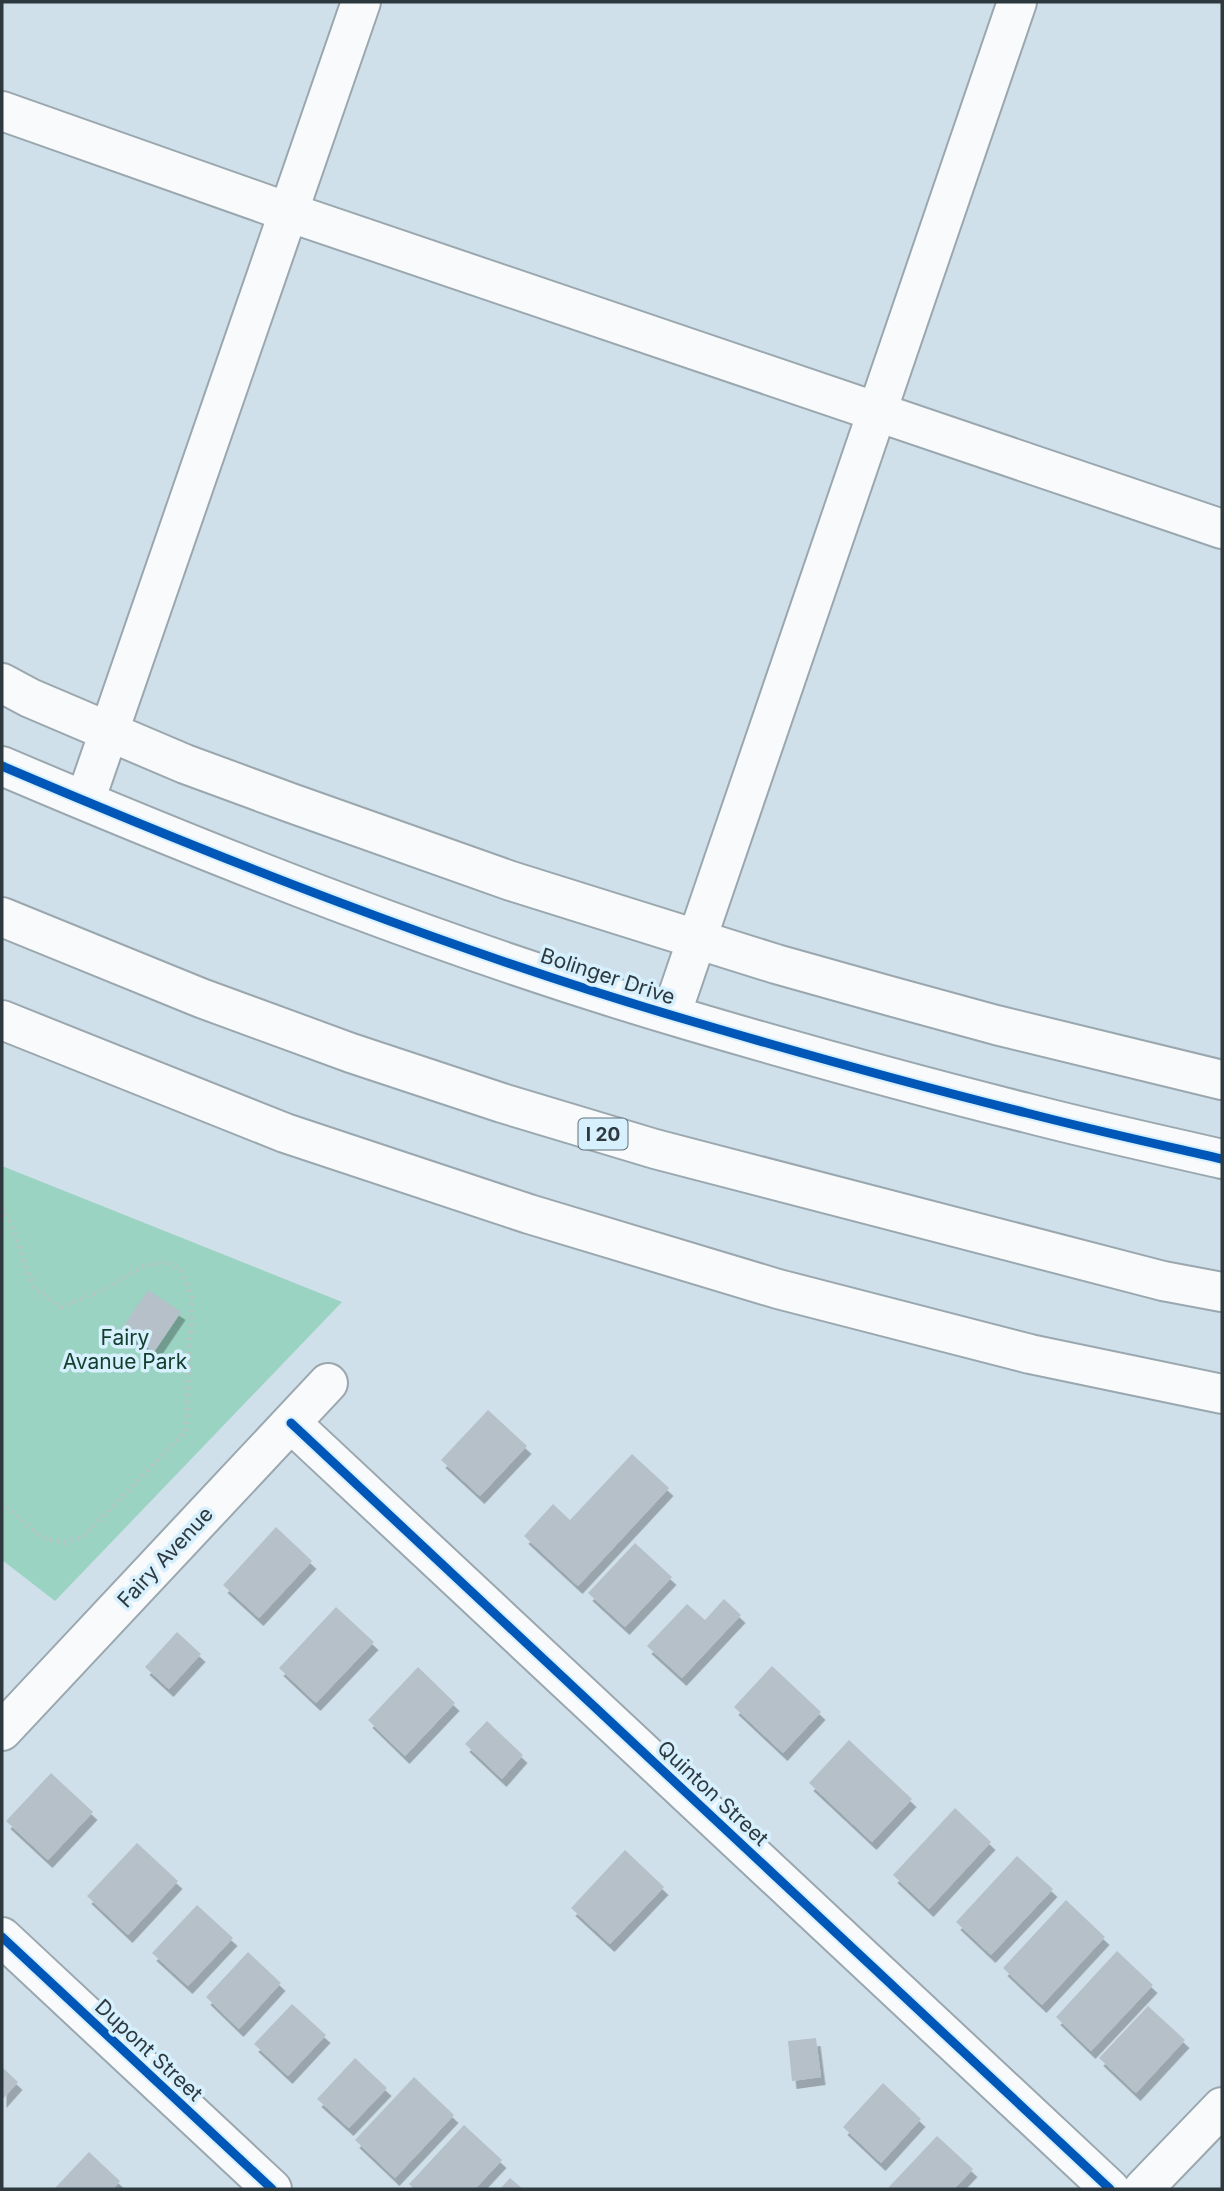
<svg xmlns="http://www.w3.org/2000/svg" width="1224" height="2191" font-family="Inter,sans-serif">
  <defs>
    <filter id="shadow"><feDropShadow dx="4.5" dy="8" stdDeviation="0" flood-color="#0004"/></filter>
  </defs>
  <rect width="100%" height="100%" fill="#d0e0ea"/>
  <path fill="#9ad3c2" d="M2,1166L342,1302L55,1601L2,1560Z"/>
  <path fill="#b6c0c9" filter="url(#shadow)" d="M148,1290L181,1312L154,1352L121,1330Z
    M488,1410L527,1446L480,1496L441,1460Z
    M632,1454L669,1488L578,1586L524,1536L553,1504L570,1520Z
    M276,1527L312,1561L259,1618L223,1585Z
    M635,1543L672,1577L625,1627L588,1593Z
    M724,1599L741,1615L682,1678L647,1646L687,1604L705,1620Z
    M336,1607L374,1642L316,1703L279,1668Z
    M177,1632L201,1654L169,1689L145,1667Z
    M772,1666L821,1712L783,1753L734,1707Z
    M418,1667L455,1703L405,1756L368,1720Z
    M487,1721L523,1755L502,1779L465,1744Z
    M849,1740L912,1799L872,1842L809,1783Z
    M51,1773L93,1812L48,1860L6,1821Z
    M955,1808L991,1842L929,1909L893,1875Z
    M137,1843L178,1881L128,1935L87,1896Z
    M625,1850L664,1887L610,1944L571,1908Z
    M1017,1856L1053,1889L991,1955L956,1922Z
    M1066,1900L1105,1937L1042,2005L1003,1968Z
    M197,1905L233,1938L188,1986L152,1953Z
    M1117,1951L1153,1985L1091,2051L1056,2017Z
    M248,1952L281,1983L239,2029L206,1997Z
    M292,2004L326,2035L288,2076L254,2044Z
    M1148,2006L1185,2040L1136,2093L1099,2058Z
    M816,2038L821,2077L792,2081L788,2041Z
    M355,2058L387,2088L349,2128L317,2099Z
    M2,2067L18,2082L2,2100Z
    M414,2077L454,2115L395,2178L355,2140Z
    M883,2083L921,2119L881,2163L843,2127Z
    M464,2125L502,2160L475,2189H414L409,2184Z
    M937,2136L973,2169L954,2189H887Z
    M89,2152L120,2181L113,2189H54Z
    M510,2178L523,2189H500Z"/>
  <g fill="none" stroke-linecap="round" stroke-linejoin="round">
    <g stroke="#9aa7ae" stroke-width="42">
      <path id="minor" d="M2,111L288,212L1222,529
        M2,683L30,698L185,764L291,803L511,881L776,964L890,996L996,1025L1222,1080
        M2,766C225,861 458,953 691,1021C803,1054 915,1085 1027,1113C1092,1130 1157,1144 1222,1159
        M85,801L361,2
        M671,1015L1017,2
        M291,1423L1110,2189
        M2,1731L328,1383
        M2,1937L272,2189
        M1143,2189L1222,2107"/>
    </g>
    <g stroke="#9aa7ae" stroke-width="42">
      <path id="highway" d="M2,917L201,998L351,1053L502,1103L655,1149L1163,1281L1222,1292
        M2,1020L285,1133L529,1214L778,1289L1030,1354L1222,1394"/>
    </g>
    <path stroke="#bac1c4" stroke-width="4.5" stroke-dasharray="2 5" stroke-linecap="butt" d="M2,1208L11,1224L33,1287L61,1307L99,1292L144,1266L167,1262L182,1271L192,1298L186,1431L85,1535L66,1543L43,1538L2,1504"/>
    <use href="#minor" stroke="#f8fafc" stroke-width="38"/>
    <use href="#highway" stroke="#f8fafc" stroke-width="38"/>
    <g stroke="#d7f0fd" stroke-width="13">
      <path id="cycleway" d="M2,766C225,861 458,953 691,1021C803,1054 915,1085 1027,1113C1092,1130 1157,1144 1222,1159
        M291,1423L1110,2189
        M2,1937L272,2189"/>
    </g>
    <use href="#cycleway" stroke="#0057b8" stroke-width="9"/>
  </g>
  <g text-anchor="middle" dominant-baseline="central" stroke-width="7" stroke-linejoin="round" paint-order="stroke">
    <rect fill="#d7f0fd" stroke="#607078" stroke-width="2" x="578.5" y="1118.5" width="49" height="31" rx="5"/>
    <g font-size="19" font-weight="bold" fill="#2d393f">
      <text x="603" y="1134">I 20</text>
    </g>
    <g font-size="21" fill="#2d393f" stroke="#d7f0fd">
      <text transform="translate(608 976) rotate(18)">Bolinger Drive</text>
      <text transform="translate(165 1557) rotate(-47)">Fairy Avenue</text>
      <text transform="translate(713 1793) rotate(43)">Quinton Street</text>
      <text transform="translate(149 2050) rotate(43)">Dupont Street</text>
    </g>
    <g font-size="21" fill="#123e2d" stroke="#d7f0fd">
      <text x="125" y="1337">Fairy<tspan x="125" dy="24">Avanue Park</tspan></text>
    </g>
  </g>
  <rect width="1224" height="2191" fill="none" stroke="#2d393f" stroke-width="7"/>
</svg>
